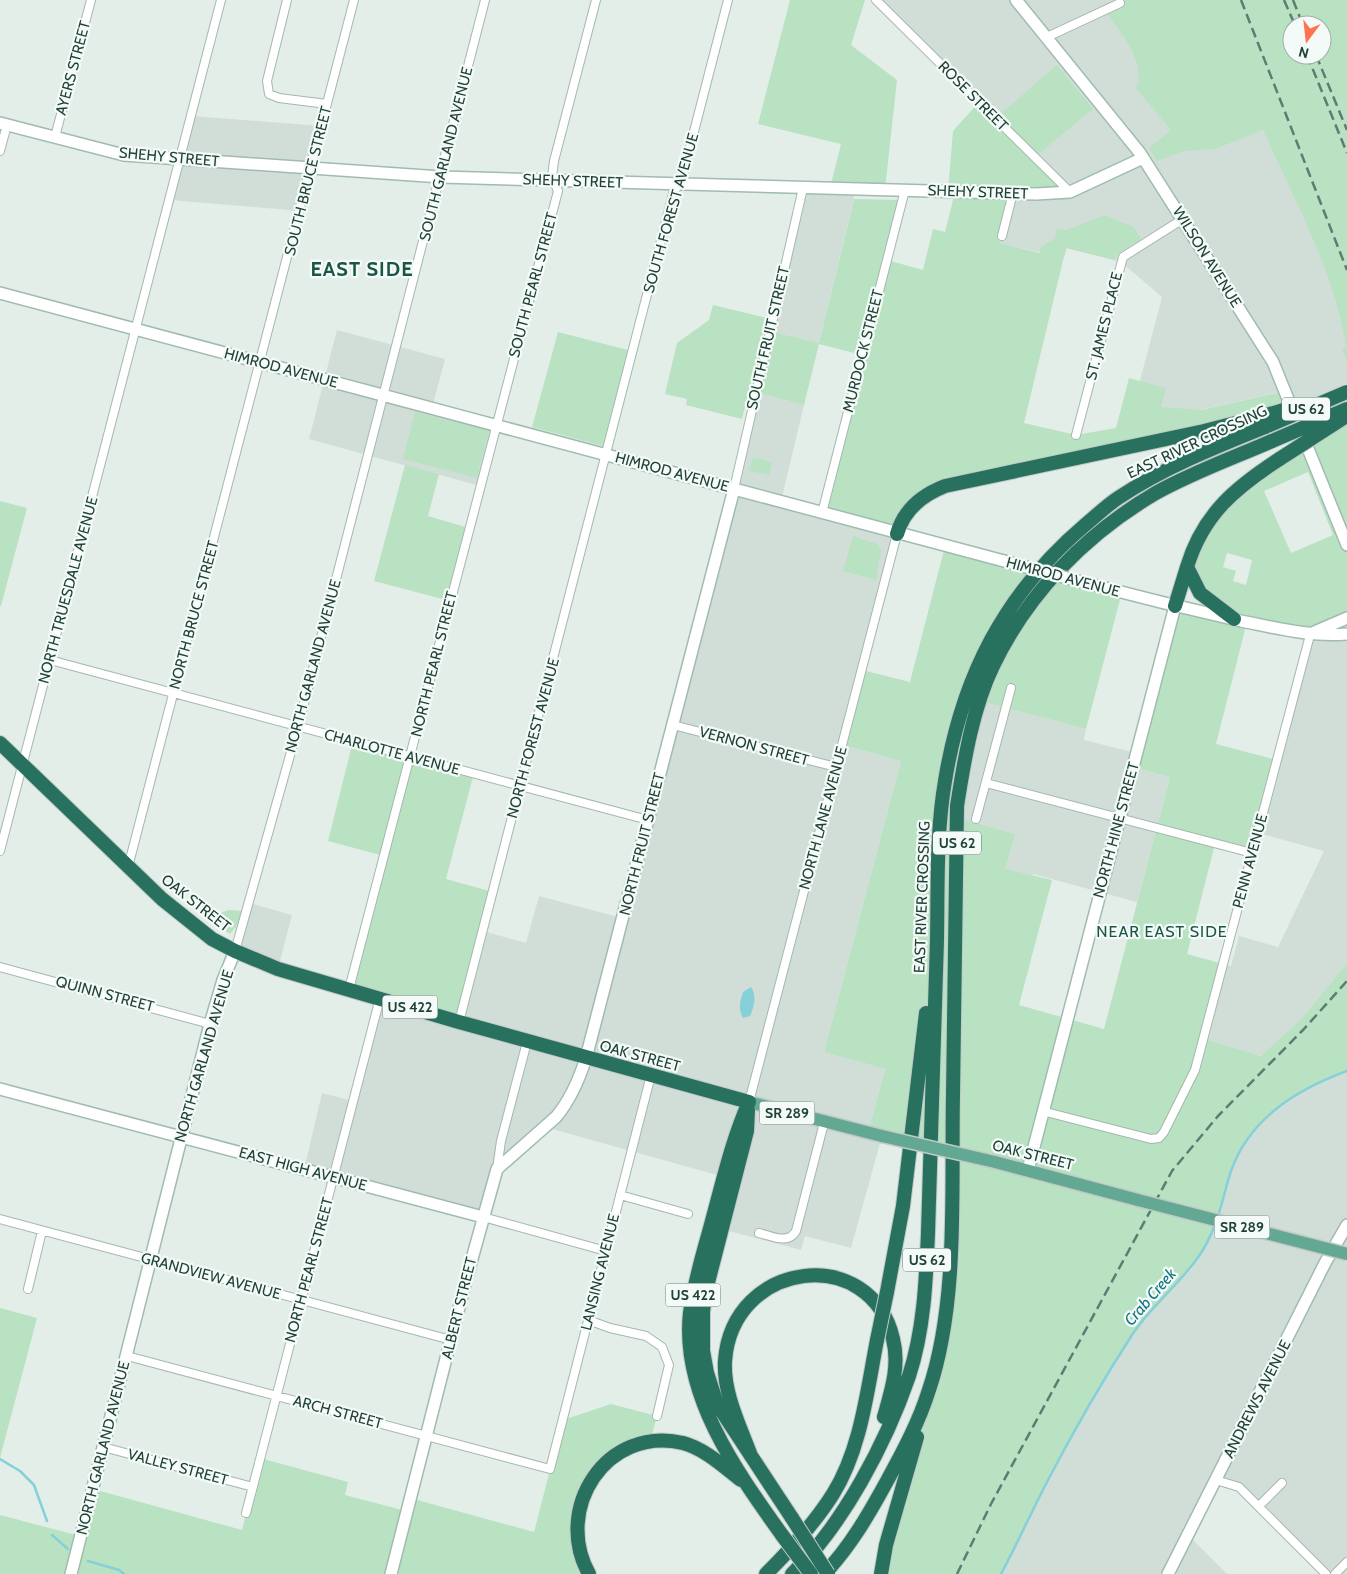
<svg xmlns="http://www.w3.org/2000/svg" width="1347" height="1574" font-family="Cabin,sans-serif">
  <rect width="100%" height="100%" fill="#e3eee8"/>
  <path fill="#d1ded7" d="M880,0H1118L1279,95L1347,270V392L1294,415L1284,391L1128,426L1162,297L1121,262L1067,248L1064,258L1000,243L1013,193L1069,192Z
    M192,116L322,126L300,211L170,200Z
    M803,188L856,189L819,343L770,331Z
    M337,330L445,359L432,408L496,425L480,486L309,439Z
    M756,392L804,405L781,501L897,534L843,745L901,761L824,1052L885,1069L868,1133L882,1136L851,1248L805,1236L801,1250L710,1226L724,1177L545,1127L497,1169L483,1217L304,1170L322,1093L353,1101L380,998L483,931L526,943L539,896L622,918Z
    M1347,618V963L1302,1018L1262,1056L1203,1040L1223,964L1231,966L1239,936L1278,947L1324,851L1258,833L1310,635Z
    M980,701L1086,729L1084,740L1136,753L1132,767L1170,777L1137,902L1033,874L1032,877L1005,869L957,818Z
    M250,903L292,915L278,969L235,951Z
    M1347,1071V1574H1326L1239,1487L1216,1480L1188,1535L1227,1574H1001L1085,1411L1134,1333L1156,1302L1189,1272L1202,1255L1217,1220L1231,1170L1246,1140L1263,1120L1291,1096L1316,1083Z"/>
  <path fill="#b9e2c2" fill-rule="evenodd" d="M790,0H865L851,45L897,80L885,189L830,188L841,144L758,124Z
    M1118,0H1347V361L1342,349L1346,347C1336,276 1293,196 1263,130L1215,149L1184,151L1157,161L1149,148L1171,130L1135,87L1138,85C1143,56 1120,32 1105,11ZM1292,25H1322V55H1292Z
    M1057,65L1093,109L1035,157L1070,192L1013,193L1000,243L1040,253L1041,247L1055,238L1057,228L1066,230L1105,215L1134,227L1141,239L1116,255L1115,260L1066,248L1024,423L1076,435L1116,428L1129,378L1166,388L1161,407L1201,410L1285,391L1290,408L1347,391V618L1310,635L1247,622L1216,744L1277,760L1252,853L1215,844L1187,954L1223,964L1204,1039L1261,1056L1302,1018L1347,963V1071C1293,1091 1246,1119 1229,1178C1222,1204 1216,1234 1201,1256C1192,1269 1181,1278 1170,1289C1157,1302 1145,1317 1134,1333C1081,1408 1045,1493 1001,1574H881L943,1329L952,1152L868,1133L885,1069L824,1052L901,761L843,745L862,670L910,682L945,546L1122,592L1086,729L980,701L957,818L1015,834L1005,869L1052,880L1019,1005L1104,1029L1170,777L1132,767L1175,606L1233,619L1204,597L1187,567L1211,518L1306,442L1294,415L945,486L899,527L822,513L862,355L819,344L804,405L756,392L770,331L819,343L854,199L902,200L887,260L923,270L933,229L945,232L955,192L948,191L953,131L979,102L996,118ZM1308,472L1333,535L1291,553L1264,491ZM1227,553L1252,560L1246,585L1233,581L1236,571L1223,567Z
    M713,305L767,318L742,419L686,405L687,399L665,394L677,343L709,320Z
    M558,332L628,350L603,446L532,427Z
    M415,412L489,431L477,478L403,459Z
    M753,457L772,462L769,475L749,471Z
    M405,465L439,474L428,516L469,528L450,601L374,581Z
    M0,501L27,508L1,606H0Z
    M853,536L877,544L881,551L876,580L843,571Z
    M353,741L474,773L446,879L493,892L459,1022L349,989L384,856L328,841Z
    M229,910L243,911L236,927L230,934L210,921L220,913Z
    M0,1308L37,1318L0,1458Z
    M611,1404L657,1416L650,1442L621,1452L579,1507L589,1574H0V1515L80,1536L93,1489L242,1530L260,1458L348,1482L345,1495L406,1511L410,1498L534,1532L563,1420Z"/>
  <path fill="#85d0d9" d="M751,987C757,996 754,1007 750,1016L743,1018C738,1008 740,1002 743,992Z"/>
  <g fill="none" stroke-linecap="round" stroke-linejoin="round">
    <path stroke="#85d0d9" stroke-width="2.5" d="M1218,1216C1223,1201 1226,1186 1231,1171C1250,1118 1296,1090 1347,1071
      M0,1459L20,1471L34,1485L47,1521
      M52,1535L68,1549
      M88,1561L119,1570L124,1574
      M1001,1574C1017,1544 1031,1513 1047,1482C1073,1432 1101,1383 1132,1335C1159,1294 1199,1272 1215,1224"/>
    <g stroke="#a5b7af" stroke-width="10">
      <path id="street" d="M287,0L267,81L269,94L279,98L327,104
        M876,0L1070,192
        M1047,37L1120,3
        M55,137L91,0
        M0,151L7,125
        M1002,236L1013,193
        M1076,435L1123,257L1183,219
        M734,489L803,188
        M822,513L905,190
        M50,660L648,820
        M673,725L836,767
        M986,783L1252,853
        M976,819L1011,688
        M0,851L221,0
        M128,867L354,0
        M235,951L298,727L485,0
        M0,967L210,1024
        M349,989L558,191L552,177L554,161L596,0
        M459,1022L673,194L682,178L728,0
        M749,1102L897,534
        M1042,1111L1151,1139L1159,1138L1164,1132L1195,1070L1310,635
        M497,1169L501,1141L527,1042
        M620,1195L688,1214
        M483,1217L606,1251
        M0,1219L451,1340
        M759,1233C772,1236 788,1245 796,1231L824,1123
        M28,1289L42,1231
        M588,1320L610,1328L646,1336L662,1347L669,1365L657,1416
        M127,1356L550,1469L651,1075
        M103,1447L253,1487
        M1216,1480L1239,1487L1326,1574
        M1259,1506L1282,1483
        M246,1513L380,998
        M1335,1574L1347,1562"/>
    </g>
    <g stroke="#a0bbb0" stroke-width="14">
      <path id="secondary" d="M1016,0L1140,153L1273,362L1347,545
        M0,123L124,155L441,177L1036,194L1070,192L1143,158
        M0,293L1004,561
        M1082,582C1135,596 1188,609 1241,621C1277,628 1310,637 1347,634
        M1312,633L1347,618
        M0,1089L483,1217
        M1028,1170L1175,606
        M71,1574L210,1024L223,980L235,951
        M391,1574L465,1284L497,1169L556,1117C571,1099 579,1080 586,1058L734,489
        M1168,1574L1325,1263L1347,1225"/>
    </g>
    <g stroke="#c1cac7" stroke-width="15">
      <path id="primary" d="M749,1102L882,1136
        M995,1162L1138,1200"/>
    </g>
    <g stroke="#c1cac7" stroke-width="16">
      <path id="highway" d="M897,534C904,509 922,495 945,486L1204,431L1263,416
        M1175,606L1187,567
        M1234,619L1200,593L1187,567C1203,514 1236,487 1281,458
        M0,743L162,899L212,939L235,951L278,969L459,1022L749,1102
        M749,1102C732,1140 723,1181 712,1221C704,1251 694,1282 690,1313C681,1395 737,1472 782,1535
        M748,1110L747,1131L705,1294L703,1312V1351L707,1373L717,1404L792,1518
        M887,1292L903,1206L926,1013
        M751,1456C740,1426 723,1393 725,1361C732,1260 871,1243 893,1339C900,1366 891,1392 884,1417
        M589,1574C553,1509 606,1425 683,1443C705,1449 723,1466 741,1480
        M766,1574C789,1551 816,1521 833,1494C861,1449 867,1391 877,1340
        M792,1574C843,1525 886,1443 909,1376C924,1330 926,1281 928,1233C931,1135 934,1037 937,940C938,887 936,833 945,781C962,677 1004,594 1085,525C1096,516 1106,506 1118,498C1163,468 1215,447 1265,427
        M824,1574C850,1547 869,1514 887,1481C903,1452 919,1422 929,1390C959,1301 951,1188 953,1095C955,998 956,902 957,806C964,761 973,707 993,666C1028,593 1085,535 1154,494C1191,473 1233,458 1272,441
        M881,1574L886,1545L917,1437"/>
    </g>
    <use href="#street" stroke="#fff" stroke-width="8"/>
    <use href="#secondary" stroke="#fff" stroke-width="11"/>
    <use href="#primary" stroke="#62a893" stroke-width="12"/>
    <use href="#highway" stroke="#29715f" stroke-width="14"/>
    <path stroke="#5b7d72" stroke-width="2.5" stroke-dasharray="10 5" stroke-linecap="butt" d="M1241,0L1347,270
      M1284,0L1295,25
      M1293,0L1303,25
      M1307,55L1347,153
      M1316,55L1347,130
      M957,1574L991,1504L1172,1171L1218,1116L1304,1029L1347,981"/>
    <g stroke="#a0bbb0" stroke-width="14" stroke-linecap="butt">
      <path id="secondary-bridge" d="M1004,561L1082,582"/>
    </g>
    <g stroke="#c1cac7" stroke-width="15" stroke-linecap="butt">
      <path id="primary-bridge" d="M882,1136L995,1162
        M1138,1200L1347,1254"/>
    </g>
    <g stroke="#c1cac7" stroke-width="16" stroke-linecap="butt">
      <path id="highway-bridge" d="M1263,416L1294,407
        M1265,427L1347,392
        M1272,441L1347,409
        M1281,458L1345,417
        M877,1340L887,1292
        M792,1518L828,1574
        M782,1535L811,1574"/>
    </g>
    <use href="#secondary-bridge" stroke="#fff" stroke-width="11"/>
    <use href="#primary-bridge" stroke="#62a893" stroke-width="12"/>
    <use href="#highway-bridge" stroke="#29715f" stroke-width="14"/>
  </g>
  <g text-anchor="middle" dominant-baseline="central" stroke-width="4.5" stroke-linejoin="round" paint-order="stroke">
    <g fill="#f4faf7" stroke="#607971" stroke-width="1">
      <rect x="1282" y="397.5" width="48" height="23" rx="4"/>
      <rect x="933" y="831.5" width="48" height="23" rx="4"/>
      <rect x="382.5" y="995.5" width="55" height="23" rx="4"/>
      <rect x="759.5" y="1101.5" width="55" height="23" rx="4"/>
      <rect x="1214.5" y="1215.5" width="55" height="23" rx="4"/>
      <rect x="903" y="1248.5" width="48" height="23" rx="4"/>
      <rect x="665.5" y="1283.5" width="55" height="23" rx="4"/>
    </g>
    <g font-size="14" font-weight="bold" fill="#204237">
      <text x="1306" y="409">US 62</text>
      <text x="957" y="843">US 62</text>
      <text x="410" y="1007">US 422</text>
      <text x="787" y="1113">SR 289</text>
      <text x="1242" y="1227">SR 289</text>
      <text x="927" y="1260">US 62</text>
      <text x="693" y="1295">US 422</text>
    </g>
    <g font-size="15" fill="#204237" stroke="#f4faf7">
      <text transform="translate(73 68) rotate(-75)">AYERS STREET</text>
      <text transform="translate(973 96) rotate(45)">ROSE STREET</text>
      <text transform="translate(446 154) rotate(-76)">SOUTH GARLAND AVENUE</text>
      <text transform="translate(169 157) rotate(5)">SHEHY STREET</text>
      <text transform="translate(308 181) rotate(-76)">SOUTH BRUCE STREET</text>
      <text transform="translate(573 181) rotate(2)">SHEHY STREET</text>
      <text transform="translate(978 192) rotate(2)">SHEHY STREET</text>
      <text transform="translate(671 213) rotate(-74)">SOUTH FOREST AVENUE</text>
      <text transform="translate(1207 257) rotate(58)">WILSON AVENUE</text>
      <text transform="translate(533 285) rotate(-75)">SOUTH PEARL STREET</text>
      <text transform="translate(1104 326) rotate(-76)">ST. JAMES PLACE</text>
      <text transform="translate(768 338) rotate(-77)">SOUTH FRUIT STREET</text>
      <text transform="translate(863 351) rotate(-76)">MURDOCK STREET</text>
      <text transform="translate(281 368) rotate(15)">HIMROD AVENUE</text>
      <text transform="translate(1197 442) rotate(-25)">EAST RIVER CROSSING</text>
      <text transform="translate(672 472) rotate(15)">HIMROD AVENUE</text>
      <text transform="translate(1063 577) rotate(15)">HIMROD AVENUE</text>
      <text transform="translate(68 590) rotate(-75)">NORTH TRUESDALE AVENUE</text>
      <text transform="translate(194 615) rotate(-75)">NORTH BRUCE STREET</text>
      <text transform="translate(434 664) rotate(-76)">NORTH PEARL STREET</text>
      <text transform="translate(313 666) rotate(-75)">NORTH GARLAND AVENUE</text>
      <text transform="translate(533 738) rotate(-75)">NORTH FOREST AVENUE</text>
      <text transform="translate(754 746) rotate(15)">VERNON STREET</text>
      <text transform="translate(392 752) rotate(15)">CHARLOTTE AVENUE</text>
      <text transform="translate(823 818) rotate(-75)">NORTH LANE AVENUE</text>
      <text transform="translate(1116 830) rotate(-75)">NORTH HINE STREET</text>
      <text transform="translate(642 844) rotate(-76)">NORTH FRUIT STREET</text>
      <text transform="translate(1250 861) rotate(-75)">PENN AVENUE</text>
      <text transform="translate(922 897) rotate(-88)">EAST RIVER CROSSING</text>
      <text transform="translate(196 903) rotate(38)">OAK STREET</text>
      <text transform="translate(105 994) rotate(15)">QUINN STREET</text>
      <text transform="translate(204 1056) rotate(-74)">NORTH GARLAND AVENUE</text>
      <text transform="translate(640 1056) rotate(15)">OAK STREET</text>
      <text transform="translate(1033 1155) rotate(14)">OAK STREET</text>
      <text transform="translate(303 1169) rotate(15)">EAST HIGH AVENUE</text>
      <text transform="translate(309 1270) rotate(-75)">NORTH PEARL STREET</text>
      <text transform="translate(600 1272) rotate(-76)">LANSING AVENUE</text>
      <text transform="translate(211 1276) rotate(15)">GRANDVIEW AVENUE</text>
      <text transform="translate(459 1308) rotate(-76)">ALBERT STREET</text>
      <text transform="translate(1257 1399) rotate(-63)">ANDREWS AVENUE</text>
      <text transform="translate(338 1412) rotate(15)">ARCH STREET</text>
      <text transform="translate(103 1448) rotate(-76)">NORTH GARLAND AVENUE</text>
      <text transform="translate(178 1467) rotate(15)">VALLEY STREET</text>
    </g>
    <g font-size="16" letter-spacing="1" fill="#1a5645" stroke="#f4faf7">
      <text x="1162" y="931">NEAR EAST SIDE</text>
    </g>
    <g font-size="16" font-style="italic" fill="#137785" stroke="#f4faf7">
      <text transform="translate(1150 1297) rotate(-49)">Crab Creek</text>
    </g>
    <g font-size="20" font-weight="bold" letter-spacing="1" fill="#1a5645" stroke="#f4faf7">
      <text x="362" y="269">EAST SIDE</text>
    </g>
  </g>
  <g transform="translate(1307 40) rotate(195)"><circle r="24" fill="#f4faf7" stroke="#9fb0aa"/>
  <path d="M0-4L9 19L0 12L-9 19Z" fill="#ff7350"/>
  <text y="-8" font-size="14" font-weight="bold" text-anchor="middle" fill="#204237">N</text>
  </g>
</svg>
